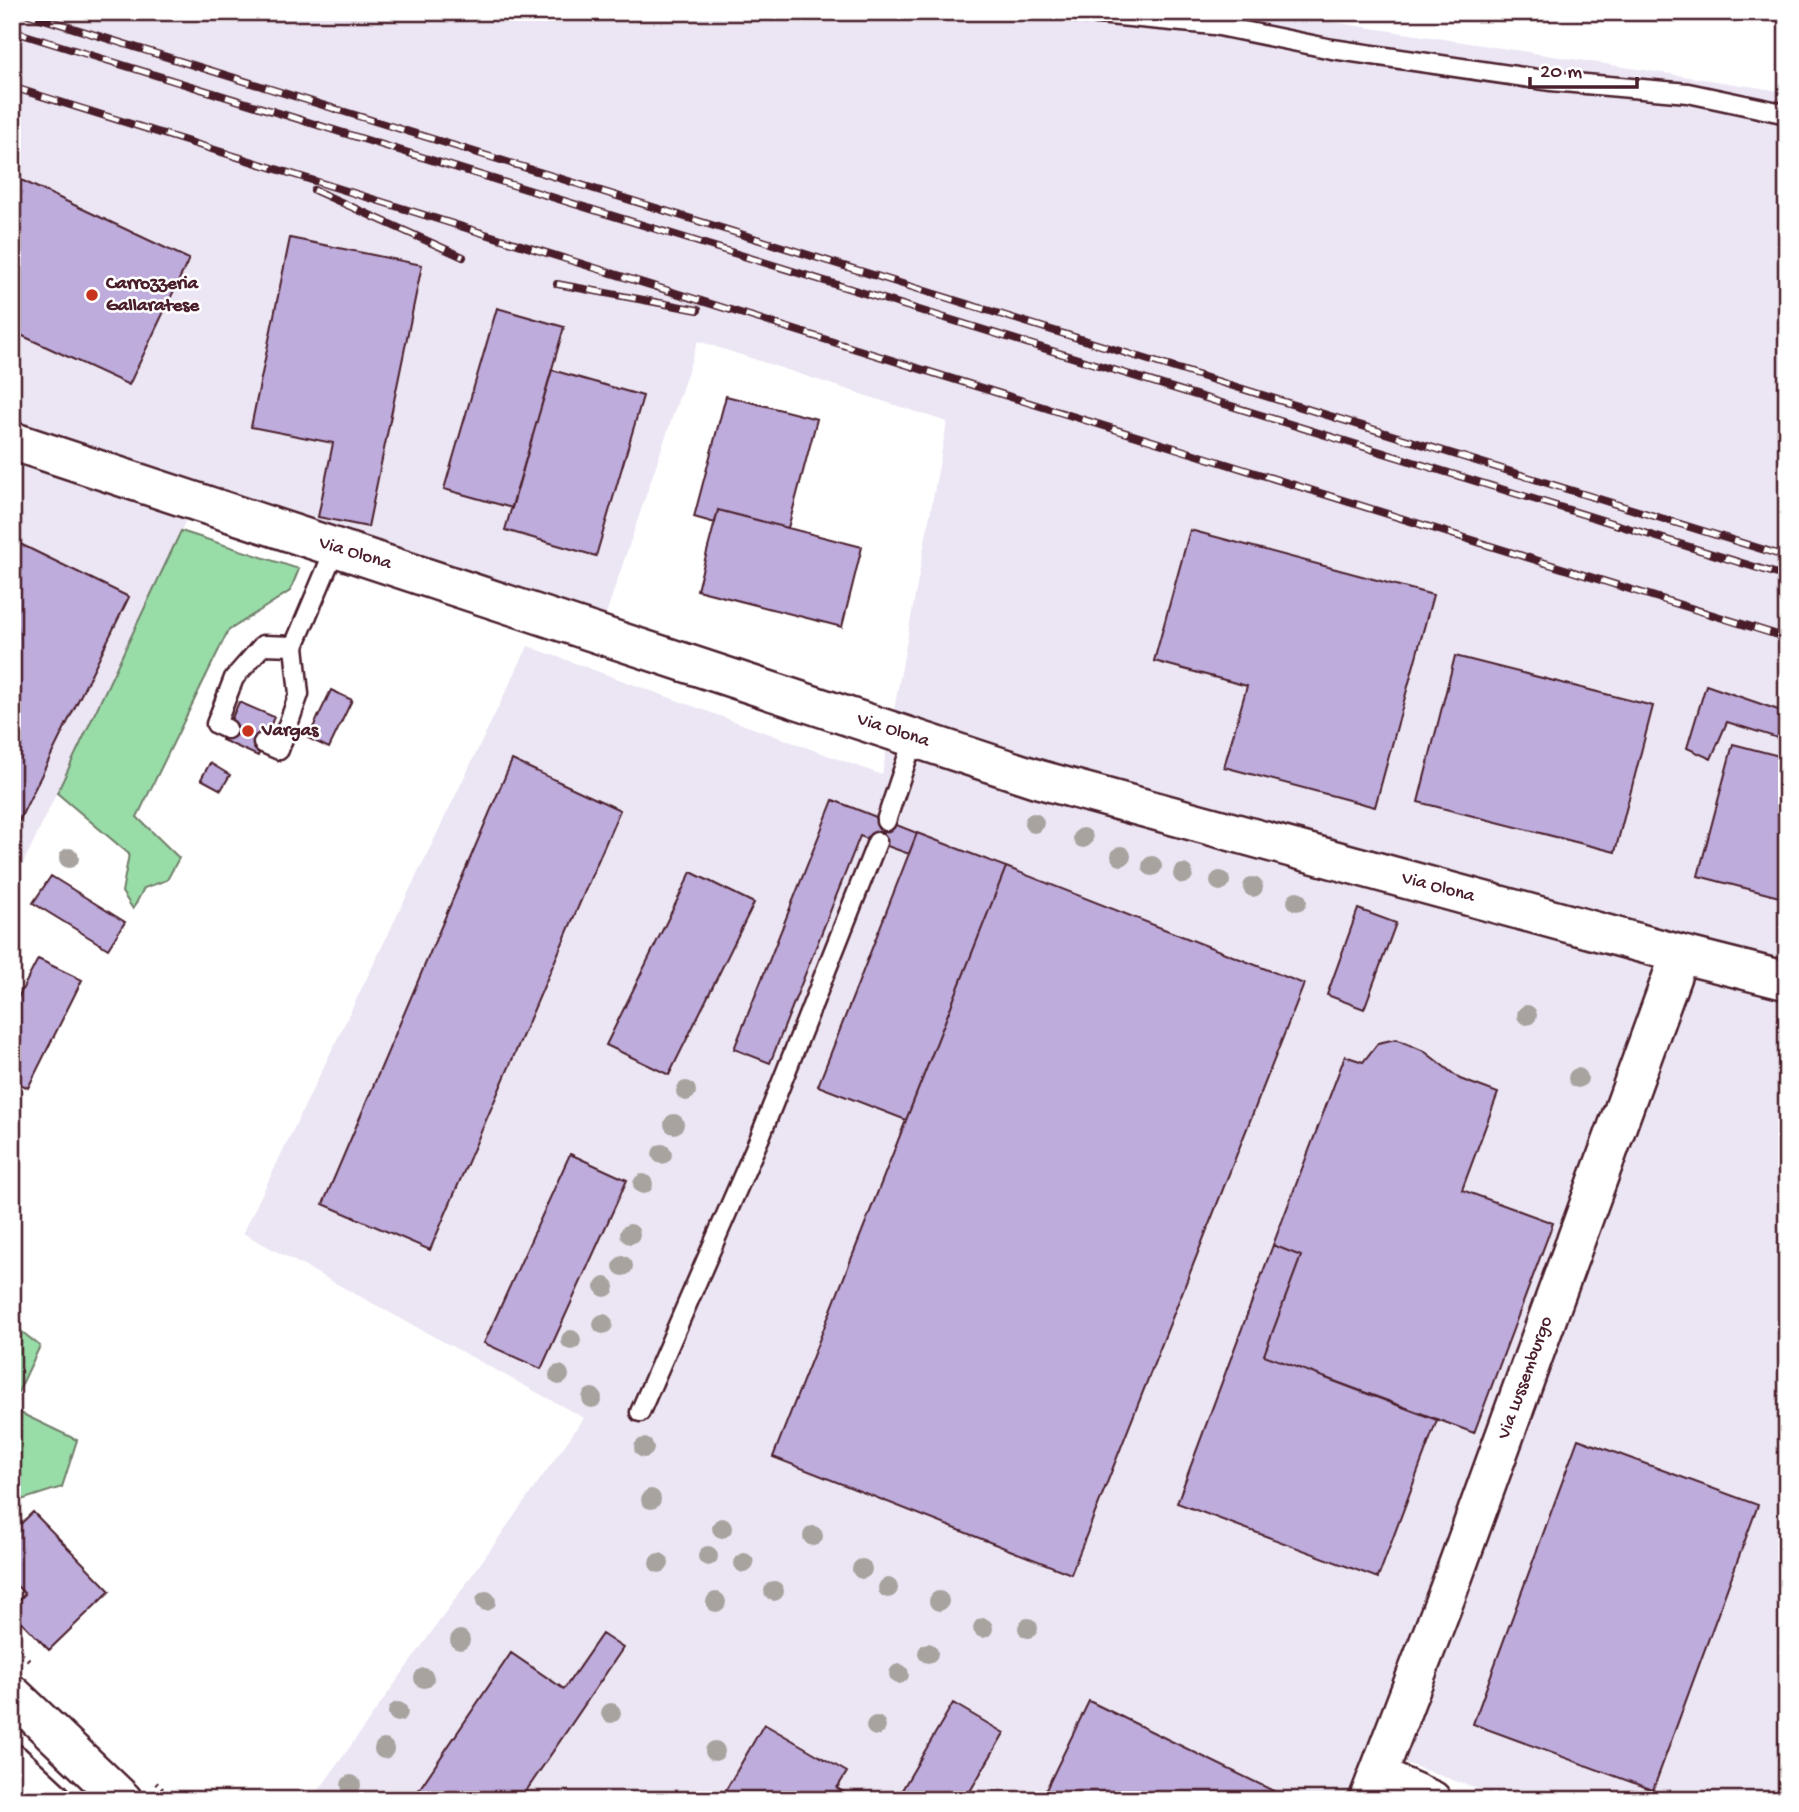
<svg xmlns="http://www.w3.org/2000/svg" width="1799" height="1812" font-family="'Gochi Hand',sans-serif">
  <rect width="100%" height="100%" fill="#fff"/>
  <filter id="ink" filterUnits="userSpaceOnUse"><feTurbulence type="fractalNoise" baseFrequency=".0143" numOctaves="2"/><feDisplacementMap in="SourceGraphic" scale="14" xChannelSelector="R" yChannelSelector="G"/><feConvolveMatrix kernelMatrix="1 2 1 2 8 2 1 2 1" color-interpolation-filters="sRGB"/></filter>
  <g filter="url(#ink)">
    <path fill="#ece6f4" d="M12,12H1268L1787,92V1800H1508L1375,1752L1351,1800H312L584,1418L243,1233L528,646L882,775L947,422L698,341L605,617L203,484L12,887Z"/>
    <path fill="#98dca8" stroke="#717e6a" stroke-width="2" d="M181,531L299,569L290,591L228,631L137,817L179,858L167,880L144,888L133,909L122,892L129,854L57,793Z
      M12,1324L40,1346L12,1405Z
      M12,1409L77,1440L62,1487L12,1503Z"/>
    <path fill="#beacdc" stroke="#4a1f2b" stroke-width="2" d="M19,179L189,259L129,385L12,331V194Z
      M290,238L422,265L368,527L318,517L333,443L251,427Z
      M497,308L564,327L512,508L444,489Z
      M552,370L643,396L596,556L505,530Z
      M726,396L817,419L788,528L718,510L715,523L694,517Z
      M718,510L862,547L842,627L697,590Z
      M1190,530L1433,595L1375,807L1224,767L1247,686L1154,661Z
      M12,540L129,597L15,829L12,828Z
      M1455,656L1653,706L1615,852L1418,802Z
      M1706,685L1787,713V741L1727,722L1711,759L1687,748Z
      M331,690L352,700L329,748L308,738Z
      M239,702L274,717L258,756L222,740Z
      M1733,744L1787,758V899L1698,876Z
      M512,760L620,810L430,1250L323,1204Z
      M210,763L230,775L221,790L201,779Z
      M833,800L917,833L909,854L860,836L770,1063L734,1049Z
      M917,833L1006,867L906,1120L818,1086Z
      M1006,867L1304,984L1071,1574L773,1457Z
      M691,872L754,903L669,1075L606,1045Z
      M51,876L125,922L108,949L33,903Z
      M1358,909L1396,923L1364,1009L1327,995Z
      M38,959L82,980L28,1088L12,1080V1009Z
      M1396,1039L1424,1051L1460,1079L1498,1093L1462,1190L1553,1223L1474,1433L1264,1355L1301,1256L1273,1245L1345,1056L1363,1062L1378,1043Z
      M570,1154L627,1180L541,1369L484,1343Z
      M1273,1245L1301,1256L1264,1355L1437,1420L1378,1578L1177,1503Z
      M1578,1439L1758,1505L1653,1790L1473,1724Z
      M33,1512L110,1591L49,1650L12,1612V1607L25,1594L12,1581V1532Z
      M602,1634L623,1648L520,1800H412L511,1653L564,1689Z
      M1089,1701L1284,1796L1282,1800H1041Z
      M953,1703L1004,1733L965,1800H919L902,1790Z
      M764,1724L847,1772L837,1788L853,1798L852,1800H720Z"/>
    <g fill="none" stroke-linecap="round" stroke-linejoin="round">
      <g stroke="#4a1f2b" stroke-width="23">
        <path id="service" d="M1077,12L1214,25L1332,49L1551,81L1688,93L1787,114
          M294,646L335,549
          M227,729L216,724L234,678L263,645L294,646L299,694L279,750L263,743
          M886,821L914,738
          M640,1412L760,1137L877,842"/>
      </g>
      <g stroke="#4a1f2b" stroke-width="42">
        <path id="minor" d="M12,441L1038,779L1680,954L1787,981
          M12,1694L123,1800
          M12,1763L52,1800
          M1378,1776L1432,1800
          M1368,1800L1446,1597L1680,954"/>
      </g>
      <path stroke="#4a1f2b" stroke-width="4.5" stroke-dasharray="2 5" stroke-linecap="butt" d="M12,1644L29,1660
        M156,1783L173,1800"/>
      <use href="#service" stroke="#fff" stroke-width="18"/>
      <use href="#minor" stroke="#fff" stroke-width="37"/>
      <g stroke="#4a1f2b" stroke-width="8">
        <path id="rail" d="M21,12L1787,557
          M12,31L1787,577
          M12,87L1787,638
          M314,190L463,257
          M557,284L698,310"/>
      </g>
      <use href="#rail" stroke="#fff" stroke-width="5" stroke-dasharray="16" stroke-linecap="butt"/>
    </g>
    <g fill="#a8a39f">
      <circle cx="1034" cy="823" r="10"/>
      <circle cx="1083" cy="838" r="10"/>
      <circle cx="1121" cy="856" r="10"/>
      <circle cx="69" cy="858" r="10"/>
      <circle cx="1152" cy="866" r="10"/>
      <circle cx="1183" cy="874" r="10"/>
      <circle cx="1220" cy="881" r="10"/>
      <circle cx="1253" cy="887" r="10"/>
      <circle cx="1297" cy="901" r="10"/>
      <circle cx="1527" cy="1015" r="10"/>
      <circle cx="1578" cy="1078" r="10"/>
      <circle cx="686" cy="1091" r="10"/>
      <circle cx="674" cy="1124" r="10"/>
      <circle cx="662" cy="1154" r="10"/>
      <circle cx="643" cy="1184" r="10"/>
      <circle cx="630" cy="1234" r="10"/>
      <circle cx="623" cy="1266" r="10"/>
      <circle cx="605" cy="1287" r="10"/>
      <circle cx="603" cy="1324" r="10"/>
      <circle cx="571" cy="1340" r="10"/>
      <circle cx="559" cy="1375" r="10"/>
      <circle cx="592" cy="1398" r="10"/>
      <circle cx="644" cy="1448" r="10"/>
      <circle cx="651" cy="1499" r="10"/>
      <circle cx="722" cy="1528" r="10"/>
      <circle cx="813" cy="1536" r="10"/>
      <circle cx="708" cy="1556" r="10"/>
      <circle cx="659" cy="1563" r="10"/>
      <circle cx="744" cy="1563" r="10"/>
      <circle cx="862" cy="1569" r="10"/>
      <circle cx="888" cy="1588" r="10"/>
      <circle cx="774" cy="1591" r="10"/>
      <circle cx="486" cy="1601" r="10"/>
      <circle cx="939" cy="1601" r="10"/>
      <circle cx="716" cy="1602" r="10"/>
      <circle cx="983" cy="1628" r="10"/>
      <circle cx="1028" cy="1628" r="10"/>
      <circle cx="460" cy="1640" r="10"/>
      <circle cx="928" cy="1653" r="10"/>
      <circle cx="899" cy="1674" r="10"/>
      <circle cx="424" cy="1678" r="10"/>
      <circle cx="398" cy="1712" r="10"/>
      <circle cx="611" cy="1713" r="10"/>
      <circle cx="876" cy="1726" r="10"/>
      <circle cx="384" cy="1749" r="10"/>
      <circle cx="715" cy="1751" r="10"/>
      <circle cx="351" cy="1785" r="10"/>
    </g>
  </g>
  <g fill="#c8321e" stroke="#fff" stroke-width="2.5">
    <circle cx="92" cy="295" r="7"/>
    <circle cx="248" cy="731" r="7"/>
  </g>
  <g text-anchor="middle" dominant-baseline="central" stroke-width="5" stroke-linejoin="round" paint-order="stroke">
    <g font-size="19" font-weight="bold" fill="#4a1f2b" stroke="#fff" text-anchor="start">
      <text x="106" y="284">Carrozzeria<tspan x="106" dy="22">Gallaratese</tspan></text>
      <text x="262" y="731">Vargas</text>
    </g>
    <g font-size="19" fill="#4a1f2b" stroke="#fff">
      <text transform="translate(355 554) rotate(17)">Via Olona</text>
      <text transform="translate(893 731) rotate(18)">Via Olona</text>
      <text transform="translate(1438 888) rotate(15)">Via Olona</text>
      <text transform="translate(1526 1378) rotate(-70)">Via Lussemburgo</text>
    </g>
  </g>
  <rect width="1799" height="1812" fill="none" stroke="#fff" stroke-width="42"/>
  <rect x="21" y="21" width="1757" height="1770" fill="none" stroke="#4a1f2b" stroke-width="2.5" filter="url(#ink)"/>
  <path d="M1530 77v10h107v-10" fill="none" stroke="#4a1f2b" stroke-width="3.5"/>
  <text x="1540" y="77" font-size="21" fill="#4a1f2b" stroke="#ffffff" stroke-width="5" paint-order="stroke">20 m</text>
</svg>
